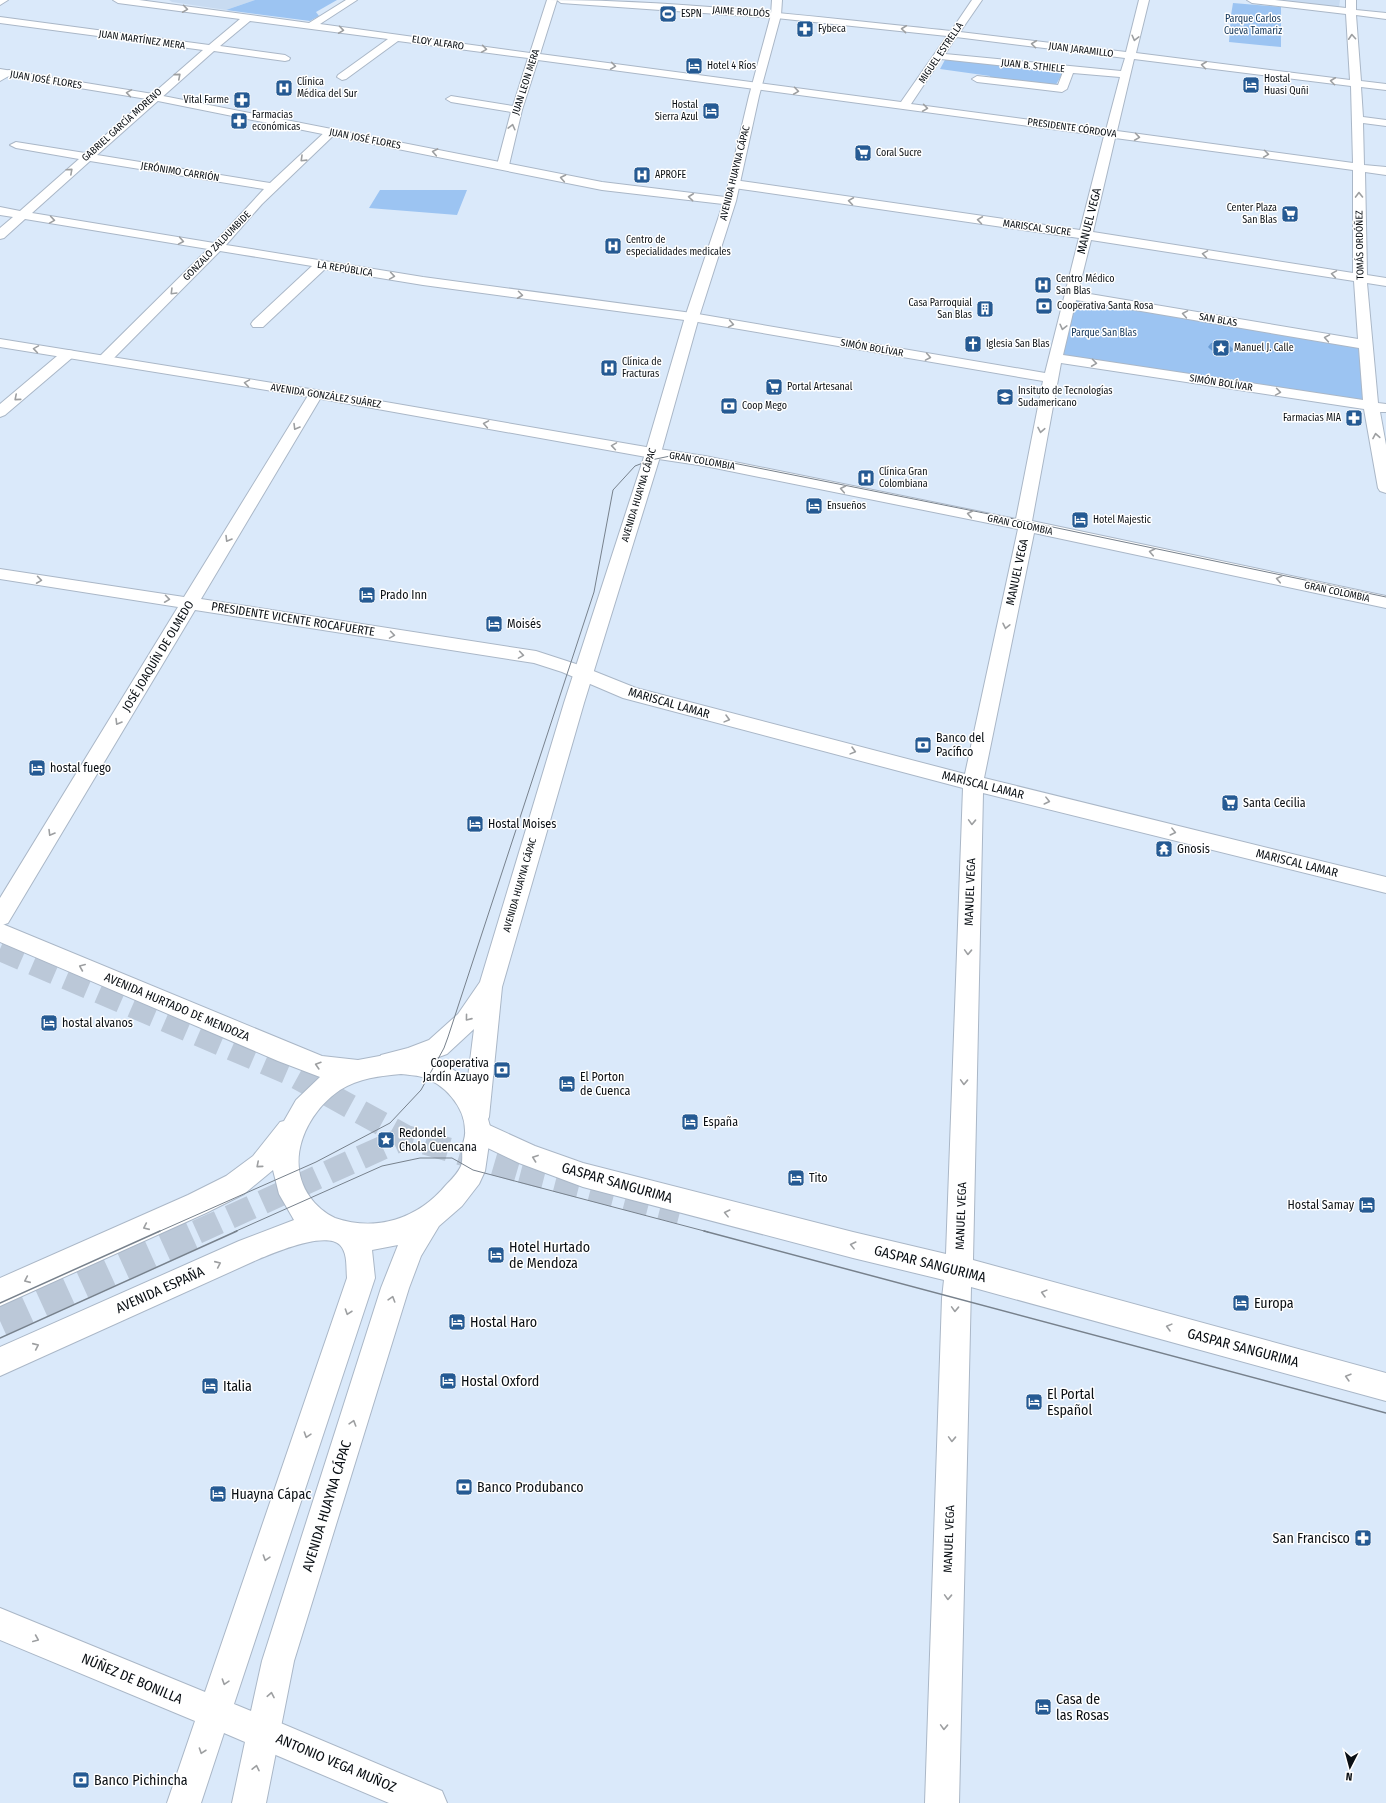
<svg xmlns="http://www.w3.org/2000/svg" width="1386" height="1803" font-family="'Fira Sans Condensed',sans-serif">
  <rect width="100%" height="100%" fill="#dae9fa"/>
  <path fill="#c8dbf1" d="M169,0H255L226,10L172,2Z
    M1274,0H1340L1339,7Z"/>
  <path fill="#9cc4f2" d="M255,0H337L316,12L319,16L310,21L226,10Z
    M1233,3L1281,7V47L1229,42L1231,15Z
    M946,58L1064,71L1054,88L989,80L990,76L940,69Z
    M380,190H467L457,215L369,208Z
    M1075,300L1361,346L1365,401L1062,356Z"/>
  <path fill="#6a9cd4" d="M1221,342L1228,344L1233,349L1232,351C1225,356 1214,354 1208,347L1211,343Z"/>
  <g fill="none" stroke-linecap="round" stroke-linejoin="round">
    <path stroke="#bbc8d8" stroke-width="24" stroke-dasharray="24 12" stroke-linecap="butt" d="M521,1171L680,1212"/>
    <path stroke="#bbc8d8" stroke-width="24" stroke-dasharray="24 12" stroke-linecap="butt" d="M0,949L289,1073L406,1137L521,1171
      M197,1232L406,1137"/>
    <path stroke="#bbc8d8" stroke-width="30" stroke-dasharray="30 15" stroke-linecap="butt" d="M0,1321L199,1231"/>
    <g stroke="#aab7c7" stroke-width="2">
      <path id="minor" d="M0,0H8L0,5Z
        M113,0H139L309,23L346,0H357L320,24L530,53L547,0C682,0 817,17 951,31L972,0H982L960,32L1126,52L1139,0H1149L1136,53L1350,80L1346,14L1252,3L1247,0H1275L1346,8V0H1356V10L1386,13V19L1356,15L1361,81L1386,84V90L1361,87L1363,117L1386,120V126L1363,123L1364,165L1386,167V175L1365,172L1367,275L1386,278V286L1367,283L1378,403L1386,404V412H1380L1386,445V493L1380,491L1378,488L1364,409L1061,363L1032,521L1386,596V608L1034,533L984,778L1386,877V893L983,793L973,1260L1386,1373V1401L971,1287L959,1803H925L942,1298L944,1280L853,1258L583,1187L519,1163L469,1139L465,1131L469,1123L478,1120L535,1146L583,1163L853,1232L946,1254L963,788L623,698L562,672L534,663L195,610L8,923L0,926V898L178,607L0,579V569L184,597L309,394L311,391L316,390L321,391L323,394L201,599L536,651L576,664L636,688L965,774L1018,529L705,466L652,458L646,456L644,453L646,450L652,448L705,456L1016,519L1043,381L692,321L423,285L325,269L263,327H253L251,324L253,321L312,266L220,251L109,363H99L97,360L99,357L208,249L25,219L4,238L0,239V228L13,217L0,215V207L20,211L79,159L16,148L10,145L16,142L85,153L203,50L0,23V17L209,45L240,19L118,3ZM557,0L561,3L776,18L947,36L901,102L540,54ZM250,21L388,39L338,75L337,77L342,80L346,79L398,41L528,58L513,106L451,96L446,99L451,102L511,112L497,165L503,168L509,165L522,110L538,60L1104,136L1080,230L734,180L730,181L728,184L730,187L734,188L1079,238L1045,373L692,313L423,277L226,245L262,204L335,134L337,132L335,130H327L270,183L97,155L214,51L285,61L289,60L290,58L285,55L220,46ZM956,37L1125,58L1121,71L945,54ZM941,59L1063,72L1058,85L977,76L972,79L977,82L1062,92L1067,89L1073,73L1120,77L1106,130L911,104ZM1134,59L1351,86L1353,163L1117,131ZM1115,138L1353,170V273L1093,232ZM90,161L264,189L214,243L32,213ZM1091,240L1354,281L1358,339L1078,292ZM1076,300L1359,348L1363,400L1063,355Z
        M9,70L13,71L14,73L0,81V74Z
        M68,350L73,351L75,354L73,357L5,415L0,417V404L63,351Z
        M264,1716L442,1791L447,1803H389L252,1745L247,1733L252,1721Z"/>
    </g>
    <g stroke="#aab7c7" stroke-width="2">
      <path id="tertiary" d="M772,0H782L781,15L759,96L736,201L699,317L659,460L584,703L502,987L489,1117L485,1125L476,1128L467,1125L463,1117L474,1029L447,1054L409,1068L390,1073L381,1069L378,1062L381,1055L408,1048L429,1040L458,1014L480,982L564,703L643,460L685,317L723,204L602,190L153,100L0,75V69L153,94L602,182L725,197L749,96L771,15Z"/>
    </g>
    <g stroke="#aab7c7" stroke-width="2">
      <path id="secondary" d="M0,339L316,390L652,448L658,450L660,453L658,456L652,458L316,398L0,347Z
        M0,923L322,1056L358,1060L401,1052L422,1055L441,1062L460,1074L476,1091L485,1108L491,1130L485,1171L479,1184L462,1206L439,1226L421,1256L409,1288L294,1661L266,1803H232L245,1742L224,1733L201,1803H167L195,1721L0,1640V1608L205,1692L347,1278C346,1269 348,1253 340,1245C325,1231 276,1252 259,1259L0,1376V1347L239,1241L294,1220L279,1194L273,1170L244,1194L206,1213L0,1306V1278L188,1195L226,1176L253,1156L280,1122L284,1121L296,1100L320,1077L278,1061L0,942ZM401,1074C408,1075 415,1075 422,1077C444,1083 465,1107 465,1130C466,1136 463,1142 462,1148C462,1154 463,1161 461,1166C458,1173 451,1180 446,1185C418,1219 376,1232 335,1218C326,1214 315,1205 310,1197C284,1161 306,1113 340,1090C359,1078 380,1076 401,1074ZM398,1245L381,1288L262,1661L251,1711L234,1704L375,1278L372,1250Z"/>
    </g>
    <use href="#minor" fill="#fff" fill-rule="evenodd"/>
    <use href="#tertiary" fill="#fff" fill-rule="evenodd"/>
    <use href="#secondary" fill="#fff" fill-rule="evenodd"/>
    <path stroke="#77818c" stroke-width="1" d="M158,1232L316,1162L390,1123L421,1090L444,1048L448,1037L594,592L613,490L635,466L651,460L675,455L703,457L1024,521L1386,597
      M234,1232L382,1166L420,1158H452L473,1170L708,1232"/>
    <path stroke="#77818c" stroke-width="1.5" d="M704,1231L1386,1413
      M0,1303L160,1231
      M0,1338L237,1231"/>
  </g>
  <defs><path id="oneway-chevron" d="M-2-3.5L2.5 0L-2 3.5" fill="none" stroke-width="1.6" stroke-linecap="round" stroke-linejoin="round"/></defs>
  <g stroke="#9d9fa1">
    <use href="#oneway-chevron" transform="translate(185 9) rotate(8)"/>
    <use href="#oneway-chevron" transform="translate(904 29) rotate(-174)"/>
    <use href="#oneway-chevron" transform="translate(341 30) rotate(8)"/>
    <use href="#oneway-chevron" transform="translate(1352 37) rotate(-94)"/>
    <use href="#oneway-chevron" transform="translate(1135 38) rotate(104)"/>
    <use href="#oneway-chevron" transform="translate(1034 44) rotate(-173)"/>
    <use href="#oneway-chevron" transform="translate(484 49) rotate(8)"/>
    <use href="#oneway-chevron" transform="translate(1204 65) rotate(-173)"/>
    <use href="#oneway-chevron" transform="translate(613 66) rotate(8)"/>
    <use href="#oneway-chevron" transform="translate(178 76) rotate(-41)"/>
    <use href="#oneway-chevron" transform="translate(1333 81) rotate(-173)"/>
    <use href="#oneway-chevron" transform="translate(796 91) rotate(8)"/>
    <use href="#oneway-chevron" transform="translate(129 93) rotate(-171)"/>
    <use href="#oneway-chevron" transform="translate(925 108) rotate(8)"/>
    <use href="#oneway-chevron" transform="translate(512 127) rotate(-76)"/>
    <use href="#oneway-chevron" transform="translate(1137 137) rotate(8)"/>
    <use href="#oneway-chevron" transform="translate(435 152) rotate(-169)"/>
    <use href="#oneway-chevron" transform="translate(1266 154) rotate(8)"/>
    <use href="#oneway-chevron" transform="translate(303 159) rotate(136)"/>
    <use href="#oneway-chevron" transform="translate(70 171) rotate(-42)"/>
    <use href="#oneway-chevron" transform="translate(563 178) rotate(-169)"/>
    <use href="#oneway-chevron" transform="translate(1359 195) rotate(-91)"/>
    <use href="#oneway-chevron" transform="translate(691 197) rotate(-174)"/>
    <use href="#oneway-chevron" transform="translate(851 201) rotate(-172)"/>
    <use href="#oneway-chevron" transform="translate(52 220) rotate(9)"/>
    <use href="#oneway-chevron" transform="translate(980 220) rotate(-172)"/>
    <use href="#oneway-chevron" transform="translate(181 241) rotate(10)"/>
    <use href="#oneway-chevron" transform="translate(1205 254) rotate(-171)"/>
    <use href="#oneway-chevron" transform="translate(1334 274) rotate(-171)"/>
    <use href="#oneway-chevron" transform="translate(392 276) rotate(9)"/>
    <use href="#oneway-chevron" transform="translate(173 292) rotate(135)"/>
    <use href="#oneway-chevron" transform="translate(520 295) rotate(7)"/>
    <use href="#oneway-chevron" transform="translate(1185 314) rotate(-170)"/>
    <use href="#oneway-chevron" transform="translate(731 324) rotate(10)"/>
    <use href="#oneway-chevron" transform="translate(1063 327) rotate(104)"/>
    <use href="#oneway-chevron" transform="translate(1327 338) rotate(-170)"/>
    <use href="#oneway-chevron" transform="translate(36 349) rotate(-171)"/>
    <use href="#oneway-chevron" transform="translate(928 357) rotate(10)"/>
    <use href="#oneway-chevron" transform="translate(1094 363) rotate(8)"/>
    <use href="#oneway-chevron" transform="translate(247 383) rotate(-171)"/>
    <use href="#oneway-chevron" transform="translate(1278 392) rotate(9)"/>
    <use href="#oneway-chevron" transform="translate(17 398) rotate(139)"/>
    <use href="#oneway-chevron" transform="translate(486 424) rotate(-170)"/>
    <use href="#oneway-chevron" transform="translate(296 427) rotate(121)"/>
    <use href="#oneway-chevron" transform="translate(1041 430) rotate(101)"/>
    <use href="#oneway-chevron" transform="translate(1376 436) rotate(-100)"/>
    <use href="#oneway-chevron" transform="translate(614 446) rotate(-171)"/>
    <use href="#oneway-chevron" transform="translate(843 489) rotate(-169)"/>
    <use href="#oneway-chevron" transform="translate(970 514) rotate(-169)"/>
    <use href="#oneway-chevron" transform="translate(228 539) rotate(121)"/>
    <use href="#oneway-chevron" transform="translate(1152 552) rotate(-168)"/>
    <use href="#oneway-chevron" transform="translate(1279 579) rotate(-168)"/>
    <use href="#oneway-chevron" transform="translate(39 580) rotate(8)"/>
    <use href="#oneway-chevron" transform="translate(167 599) rotate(8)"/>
    <use href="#oneway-chevron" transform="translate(1006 626) rotate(102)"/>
    <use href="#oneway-chevron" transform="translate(392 635) rotate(9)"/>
    <use href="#oneway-chevron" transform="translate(521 655) rotate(9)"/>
    <use href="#oneway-chevron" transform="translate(727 719) rotate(15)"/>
    <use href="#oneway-chevron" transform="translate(118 722) rotate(121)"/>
    <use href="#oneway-chevron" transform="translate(853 751) rotate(15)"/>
    <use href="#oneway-chevron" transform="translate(1047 801) rotate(14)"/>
    <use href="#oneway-chevron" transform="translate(972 822) rotate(92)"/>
    <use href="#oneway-chevron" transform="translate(1173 832) rotate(14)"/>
    <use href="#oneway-chevron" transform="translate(51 833) rotate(121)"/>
    <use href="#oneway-chevron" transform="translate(968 952) rotate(92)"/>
    <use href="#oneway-chevron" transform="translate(82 967) rotate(-157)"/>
    <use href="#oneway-chevron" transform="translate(468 1018) rotate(129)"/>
    <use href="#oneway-chevron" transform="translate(318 1065) rotate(-163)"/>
    <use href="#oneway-chevron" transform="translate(964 1082) rotate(92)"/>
    <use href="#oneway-chevron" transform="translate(535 1158) rotate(-160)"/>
    <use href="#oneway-chevron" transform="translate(259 1165) rotate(139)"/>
    <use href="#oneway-chevron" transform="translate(727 1213) rotate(-166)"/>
    <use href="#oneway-chevron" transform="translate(146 1227) rotate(156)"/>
    <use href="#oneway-chevron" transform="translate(853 1245) rotate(-166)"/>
    <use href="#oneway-chevron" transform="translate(218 1264) rotate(-24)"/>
    <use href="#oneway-chevron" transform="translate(27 1280) rotate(156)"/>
    <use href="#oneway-chevron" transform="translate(1044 1293) rotate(-165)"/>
    <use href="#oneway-chevron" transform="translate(392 1299) rotate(-73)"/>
    <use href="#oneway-chevron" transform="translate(955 1309) rotate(92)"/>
    <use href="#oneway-chevron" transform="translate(348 1312) rotate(109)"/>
    <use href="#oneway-chevron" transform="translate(1169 1327) rotate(-165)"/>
    <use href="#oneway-chevron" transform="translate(36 1346) rotate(-24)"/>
    <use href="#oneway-chevron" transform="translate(1348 1377) rotate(-164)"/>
    <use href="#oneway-chevron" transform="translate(353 1423) rotate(-73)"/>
    <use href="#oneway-chevron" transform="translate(307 1435) rotate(108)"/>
    <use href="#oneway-chevron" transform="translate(952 1439) rotate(92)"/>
    <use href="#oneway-chevron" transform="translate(266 1558) rotate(108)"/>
    <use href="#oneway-chevron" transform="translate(948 1597) rotate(92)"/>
    <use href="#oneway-chevron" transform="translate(36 1639) rotate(23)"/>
    <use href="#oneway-chevron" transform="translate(225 1682) rotate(108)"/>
    <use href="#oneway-chevron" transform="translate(271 1695) rotate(-79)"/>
    <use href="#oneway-chevron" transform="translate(944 1727) rotate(92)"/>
    <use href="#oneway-chevron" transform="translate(202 1751) rotate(109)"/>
    <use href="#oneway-chevron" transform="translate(256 1768) rotate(-78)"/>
  </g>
  <defs>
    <g id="stadium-square" transform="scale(0.9)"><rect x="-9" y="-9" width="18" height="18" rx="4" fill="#255a93" stroke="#fff"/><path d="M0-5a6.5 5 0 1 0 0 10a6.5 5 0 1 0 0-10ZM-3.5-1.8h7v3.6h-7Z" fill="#fff"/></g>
    <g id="pharmacy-square" transform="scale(0.9)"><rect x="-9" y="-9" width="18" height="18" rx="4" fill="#255a93" stroke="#fff"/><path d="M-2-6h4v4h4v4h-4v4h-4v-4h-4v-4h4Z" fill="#fff"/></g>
    <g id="hotel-square" transform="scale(0.9)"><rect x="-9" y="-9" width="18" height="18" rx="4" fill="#255a93" stroke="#fff"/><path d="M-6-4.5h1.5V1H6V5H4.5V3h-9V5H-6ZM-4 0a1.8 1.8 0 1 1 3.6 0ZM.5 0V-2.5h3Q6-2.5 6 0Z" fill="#fff"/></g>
    <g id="hospital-square" transform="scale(0.9)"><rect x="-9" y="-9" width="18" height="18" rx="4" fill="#255a93" stroke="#fff"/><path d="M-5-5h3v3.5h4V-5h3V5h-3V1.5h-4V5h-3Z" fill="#fff"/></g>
    <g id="supermarket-square" transform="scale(0.9)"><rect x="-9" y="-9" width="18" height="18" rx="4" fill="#255a93" stroke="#fff"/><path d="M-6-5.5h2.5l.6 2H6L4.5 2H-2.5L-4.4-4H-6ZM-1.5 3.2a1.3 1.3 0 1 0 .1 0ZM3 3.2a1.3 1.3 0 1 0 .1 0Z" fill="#fff"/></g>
    <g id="bank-square" transform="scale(0.9)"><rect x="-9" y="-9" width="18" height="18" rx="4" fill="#255a93" stroke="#fff"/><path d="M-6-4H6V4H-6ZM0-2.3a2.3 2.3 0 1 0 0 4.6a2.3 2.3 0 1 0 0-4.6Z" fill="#fff"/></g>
    <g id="building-square" transform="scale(0.9)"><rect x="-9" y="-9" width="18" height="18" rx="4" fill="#255a93" stroke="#fff"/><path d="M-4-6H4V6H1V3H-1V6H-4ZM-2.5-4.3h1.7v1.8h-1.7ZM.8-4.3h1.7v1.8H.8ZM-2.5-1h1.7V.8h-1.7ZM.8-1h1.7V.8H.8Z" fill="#fff"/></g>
    <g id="church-square" transform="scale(0.9)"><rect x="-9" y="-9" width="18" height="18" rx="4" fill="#255a93" stroke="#fff"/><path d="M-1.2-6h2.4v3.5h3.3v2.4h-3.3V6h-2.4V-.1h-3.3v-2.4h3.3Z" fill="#fff"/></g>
    <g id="sight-square" transform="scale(0.9)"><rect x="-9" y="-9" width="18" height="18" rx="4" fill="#255a93" stroke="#fff"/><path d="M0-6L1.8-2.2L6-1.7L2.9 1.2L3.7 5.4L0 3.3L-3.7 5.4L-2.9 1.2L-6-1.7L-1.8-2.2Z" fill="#fff"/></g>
    <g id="university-square" transform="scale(0.9)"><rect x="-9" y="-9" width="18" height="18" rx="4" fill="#255a93" stroke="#fff"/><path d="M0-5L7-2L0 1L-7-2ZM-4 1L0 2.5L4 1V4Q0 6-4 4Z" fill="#fff"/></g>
    <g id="temple-square" transform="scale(0.9)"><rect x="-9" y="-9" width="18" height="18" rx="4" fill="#255a93" stroke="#fff"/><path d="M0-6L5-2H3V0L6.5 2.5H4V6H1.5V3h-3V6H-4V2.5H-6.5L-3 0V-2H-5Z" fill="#fff"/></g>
  </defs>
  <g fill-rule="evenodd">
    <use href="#stadium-square" x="668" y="14"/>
    <use href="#pharmacy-square" x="805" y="29"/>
    <use href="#hotel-square" x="694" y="66"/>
    <use href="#hotel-square" x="1251" y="85"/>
    <use href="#hospital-square" x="284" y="88"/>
    <use href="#pharmacy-square" x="242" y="100"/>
    <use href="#hotel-square" x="711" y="111"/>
    <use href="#pharmacy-square" x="239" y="121"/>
    <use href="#supermarket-square" x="863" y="153"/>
    <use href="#hospital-square" x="642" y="175"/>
    <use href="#supermarket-square" x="1290" y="214"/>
    <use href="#hospital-square" x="613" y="246"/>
    <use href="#hospital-square" x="1043" y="285"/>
    <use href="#bank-square" x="1044" y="306"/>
    <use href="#building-square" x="985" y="309"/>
    <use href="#church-square" x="973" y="344"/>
    <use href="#sight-square" x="1221" y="348"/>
    <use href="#hospital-square" x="609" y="368"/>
    <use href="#supermarket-square" x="774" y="387"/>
    <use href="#university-square" x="1005" y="397"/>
    <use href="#bank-square" x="729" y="406"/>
    <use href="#pharmacy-square" x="1354" y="418"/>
    <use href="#hospital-square" x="866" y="478"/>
    <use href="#hotel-square" x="814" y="506"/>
    <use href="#hotel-square" x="1080" y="520"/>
    <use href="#hotel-square" x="367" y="595"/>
    <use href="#hotel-square" x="494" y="624"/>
    <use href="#bank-square" x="923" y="745"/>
    <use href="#hotel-square" x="37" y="768"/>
    <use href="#supermarket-square" x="1230" y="803"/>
    <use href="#hotel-square" x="475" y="824"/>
    <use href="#temple-square" x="1164" y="849"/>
    <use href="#hotel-square" x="49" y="1023"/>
    <use href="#bank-square" x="502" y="1070"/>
    <use href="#hotel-square" x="567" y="1084"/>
    <use href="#hotel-square" x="690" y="1122"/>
    <use href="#sight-square" x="386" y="1140"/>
    <use href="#hotel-square" x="796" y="1178"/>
    <use href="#hotel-square" x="1367" y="1205"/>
    <use href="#hotel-square" x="496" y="1255"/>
    <use href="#hotel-square" x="1241" y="1303"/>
    <use href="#hotel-square" x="457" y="1322"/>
    <use href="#hotel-square" x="448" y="1381"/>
    <use href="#hotel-square" x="210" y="1386"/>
    <use href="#hotel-square" x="1034" y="1402"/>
    <use href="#bank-square" x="464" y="1487"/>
    <use href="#hotel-square" x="218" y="1494"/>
    <use href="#pharmacy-square" x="1363" y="1538"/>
    <use href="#hotel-square" x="1043" y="1707"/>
    <use href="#bank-square" x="81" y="1780"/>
  </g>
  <g text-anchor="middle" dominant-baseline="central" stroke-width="3" stroke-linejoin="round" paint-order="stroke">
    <g font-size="10" fill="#0a0f14" stroke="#fff">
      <text transform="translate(741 12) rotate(4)">JAIME ROLDÓS</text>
      <text transform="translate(142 40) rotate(8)">JUAN MARTÍNEZ MERA</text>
      <text transform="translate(438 43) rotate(8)">ELOY ALFARO</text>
      <text transform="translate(1081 50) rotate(7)">JUAN JARAMILLO</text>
      <text transform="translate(941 53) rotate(-56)">MIGUEL ESTRELLA</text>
      <text transform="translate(1033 66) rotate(6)">JUAN B. STHIELE</text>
      <text transform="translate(46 80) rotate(9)">JUAN JOSÉ FLORES</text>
      <text transform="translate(526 82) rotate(-72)">JUAN LEON MERA</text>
      <text transform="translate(122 125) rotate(-42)">GABRIEL GARCÍA MORENO</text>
      <text transform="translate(1072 128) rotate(8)">PRESIDENTE CÓRDOVA</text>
      <text transform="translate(365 139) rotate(11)">JUAN JOSÉ FLORES</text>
      <text transform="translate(180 172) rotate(9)">JERÓNIMO CARRIÓN</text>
      <text transform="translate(735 173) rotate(-76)">AVENIDA HUAYNA CÁPAC</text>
      <text transform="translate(1037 228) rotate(8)">MARISCAL SUCRE</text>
      <text transform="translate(1360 245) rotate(-91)">TOMÁS ORDÓÑEZ</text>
      <text transform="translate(217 246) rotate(-46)">GONZALO ZALDUMBIDE</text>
      <text transform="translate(345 269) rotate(9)">LA REPÚBLICA</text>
      <text transform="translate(1218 320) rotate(10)">SAN BLAS</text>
      <text transform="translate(872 348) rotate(10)">SIMÓN BOLÍVAR</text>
      <text transform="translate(1221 383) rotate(9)">SIMÓN BOLÍVAR</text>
      <text transform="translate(326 396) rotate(9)">AVENIDA GONZÁLEZ SUÁREZ</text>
      <text transform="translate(702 461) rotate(10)">GRAN COLOMBIA</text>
      <text transform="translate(639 495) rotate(-73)">AVENIDA HUAYNA CÁPAC</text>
      <text transform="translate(1020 525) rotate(12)">GRAN COLOMBIA</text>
      <text transform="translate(1337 592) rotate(12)">GRAN COLOMBIA</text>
      <text transform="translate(520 885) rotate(-74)">AVENIDA HUAYNA CÁPAC</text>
    </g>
    <g font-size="10" fill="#0a0f14" stroke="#fff" text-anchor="start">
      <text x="681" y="14">ESPN</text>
      <text x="818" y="29">Fybeca</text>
      <text x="707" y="66">Hotel 4 Ríos</text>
      <text x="1264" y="79">Hostal<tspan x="1264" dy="12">Huasi Quñi</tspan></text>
      <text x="297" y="82">Clínica<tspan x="297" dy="12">Médica del Sur</tspan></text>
      <text x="229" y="100" text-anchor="end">Vital Farme</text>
      <text x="698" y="105" text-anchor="end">Hostal<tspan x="698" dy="12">Sierra Azul</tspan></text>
      <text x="252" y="115">Farmacias<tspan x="252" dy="12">económicas</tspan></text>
      <text x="876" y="153">Coral Sucre</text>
      <text x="655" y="175">APROFE</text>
      <text x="1277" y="208" text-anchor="end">Center Plaza<tspan x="1277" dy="12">San Blas</tspan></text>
      <text x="626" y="240">Centro de<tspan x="626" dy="12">especialidades medicales</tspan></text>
      <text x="1056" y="279">Centro Médico<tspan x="1056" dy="12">San Blas</tspan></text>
      <text x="972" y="303" text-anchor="end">Casa Parroquial<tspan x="972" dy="12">San Blas</tspan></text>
      <text x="1057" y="306">Cooperativa Santa Rosa</text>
      <text x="986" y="344">Iglesia San Blas</text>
      <text x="1234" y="348">Manuel J. Calle</text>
      <text x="622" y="362">Clínica de<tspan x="622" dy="12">Fracturas</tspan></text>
      <text x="787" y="387">Portal Artesanal</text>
      <text x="1018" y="391">Insituto de Tecnologías<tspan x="1018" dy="12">Sudamericano</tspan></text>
      <text x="742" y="406">Coop Mego</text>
      <text x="1341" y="418" text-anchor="end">Farmacias MIA</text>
      <text x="879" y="472">Clínica Gran<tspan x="879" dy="12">Colombiana</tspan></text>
      <text x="827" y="506">Ensueños</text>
      <text x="1093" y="520">Hotel Majestic</text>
    </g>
    <g font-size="10" fill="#0e3257" stroke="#fff">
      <text x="1253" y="19">Parque Carlos<tspan x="1253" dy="12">Cueva Tamariz</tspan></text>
      <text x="1104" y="333">Parque San Blas</text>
    </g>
    <g font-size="12" fill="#0a0f14" stroke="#fff">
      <text transform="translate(1089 221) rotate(-76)">MANUEL VEGA</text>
      <text transform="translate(1017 572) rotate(-78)">MANUEL VEGA</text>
      <text transform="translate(293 619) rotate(9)">PRESIDENTE VICENTE ROCAFUERTE</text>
      <text transform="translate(158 656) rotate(-59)">JOSÉ JOAQUÍN DE OLMEDO</text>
      <text transform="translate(669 703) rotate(16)">MARISCAL LAMAR</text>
      <text transform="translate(983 785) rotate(14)">MARISCAL LAMAR</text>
      <text transform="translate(1297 863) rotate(14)">MARISCAL LAMAR</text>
      <text transform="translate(970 892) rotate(-88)">MANUEL VEGA</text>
      <text transform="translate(177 1007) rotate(23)">AVENIDA HURTADO DE MENDOZA</text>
      <text transform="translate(961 1216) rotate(-88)">MANUEL VEGA</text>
      <text transform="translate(949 1539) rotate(-88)">MANUEL VEGA</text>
    </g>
    <g font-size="12" fill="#0a0f14" stroke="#fff" text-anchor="start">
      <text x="380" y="595">Prado Inn</text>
      <text x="507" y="624">Moisés</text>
      <text x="936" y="738">Banco del<tspan x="936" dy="14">Pacífico</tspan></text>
      <text x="50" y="768">hostal fuego</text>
      <text x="1243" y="803">Santa Cecilia</text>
      <text x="488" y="824">Hostal Moises</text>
      <text x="1177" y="849">Gnosis</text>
      <text x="62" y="1023">hostal alvanos</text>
      <text x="489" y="1063" text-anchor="end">Cooperativa<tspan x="489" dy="14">Jardín Azuayo</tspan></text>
      <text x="580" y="1077">El Porton<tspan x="580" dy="14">de Cuenca</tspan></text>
      <text x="703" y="1122">España</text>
      <text x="399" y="1133">Redondel<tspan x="399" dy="14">Chola Cuencana</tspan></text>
      <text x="809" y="1178">Tito</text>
      <text x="1354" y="1205" text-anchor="end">Hostal Samay</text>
    </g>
    <g font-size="14" fill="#0a0f14" stroke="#fff">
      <text transform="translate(617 1183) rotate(16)">GASPAR SANGURIMA</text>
      <text transform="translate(930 1264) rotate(14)">GASPAR SANGURIMA</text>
      <text transform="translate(160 1290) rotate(-24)">AVENIDA ESPAÑA</text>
      <text transform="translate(1243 1348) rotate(15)">GASPAR SANGURIMA</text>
      <text transform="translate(327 1506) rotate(-73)">AVENIDA HUAYNA CÁPAC</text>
      <text transform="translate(132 1679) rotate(23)">NÚÑEZ DE BONILLA</text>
      <text transform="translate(336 1763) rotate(23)">ANTONIO VEGA MUÑOZ</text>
    </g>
    <g font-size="14" fill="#0a0f14" stroke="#fff" text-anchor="start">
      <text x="509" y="1247">Hotel Hurtado<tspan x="509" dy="16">de Mendoza</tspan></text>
      <text x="1254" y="1303">Europa</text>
      <text x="470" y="1322">Hostal Haro</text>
      <text x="461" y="1381">Hostal Oxford</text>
      <text x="223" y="1386">Italia</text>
      <text x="1047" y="1394">El Portal<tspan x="1047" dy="16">Español</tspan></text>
      <text x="477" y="1487">Banco Produbanco</text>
      <text x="231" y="1494">Huayna Cápac</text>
      <text x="1350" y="1538" text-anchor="end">San Francisco</text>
      <text x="1056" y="1699">Casa de<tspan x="1056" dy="16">las Rosas</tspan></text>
      <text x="94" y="1780">Banco Pichincha</text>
    </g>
  </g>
  <g transform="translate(1350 1767) rotate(186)" stroke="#ffffff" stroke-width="3" paint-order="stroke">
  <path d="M0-3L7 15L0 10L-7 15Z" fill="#0a0f14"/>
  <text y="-6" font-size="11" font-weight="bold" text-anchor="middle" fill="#0a0f14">N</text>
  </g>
</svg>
